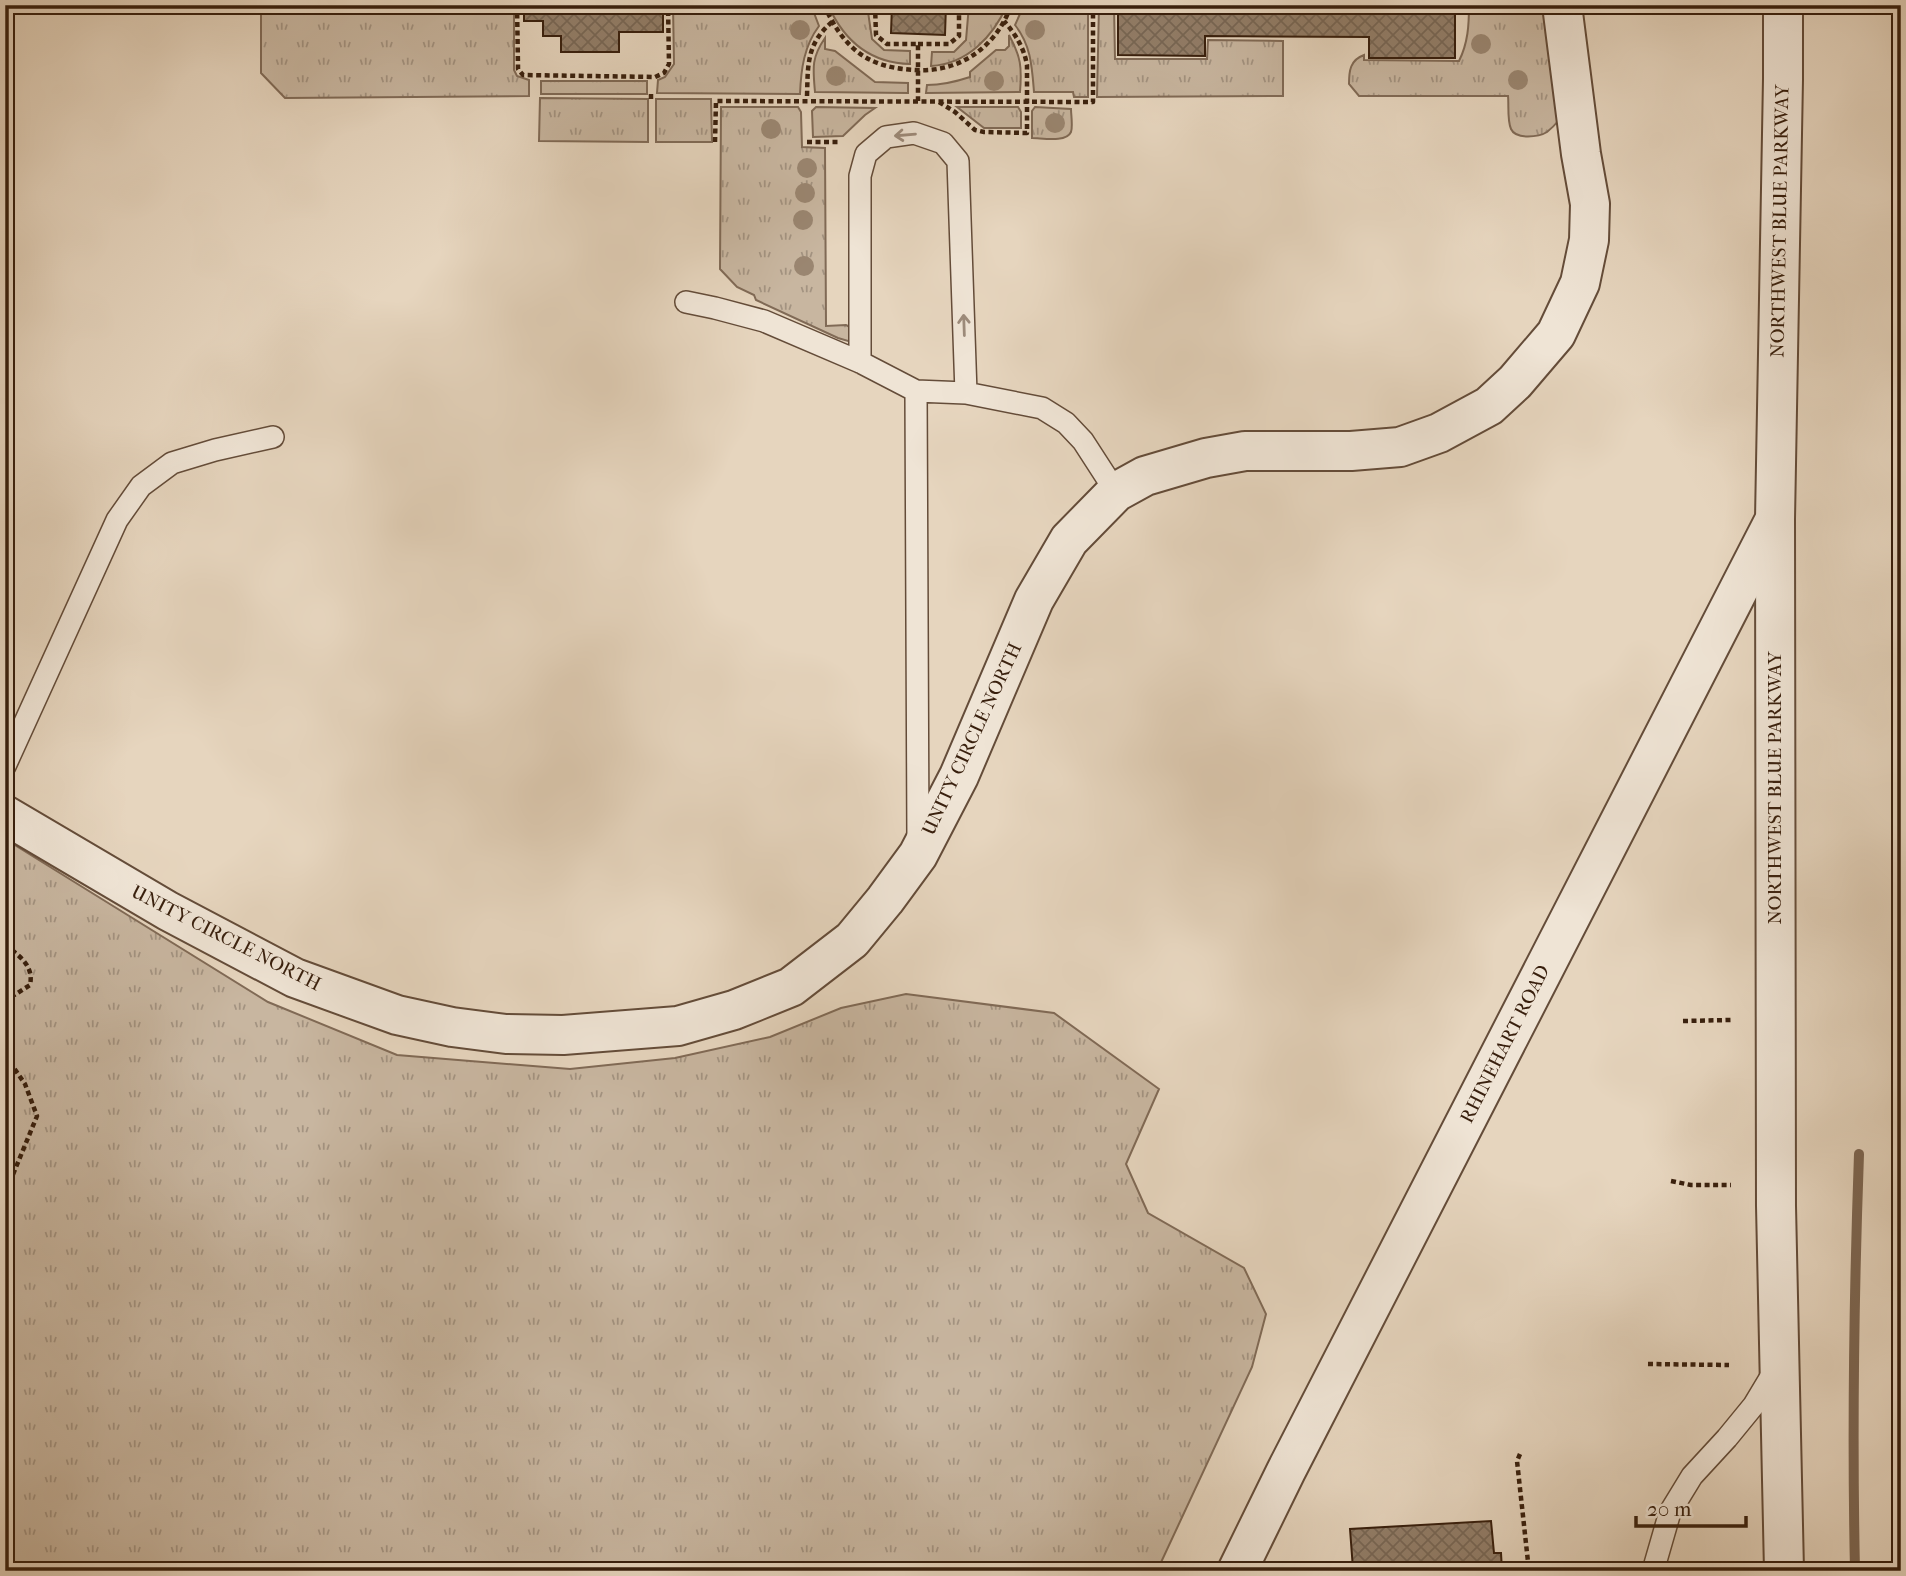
<svg xmlns="http://www.w3.org/2000/svg" width="1906" height="1576" font-family="'IM FELL French Canon',serif">
  <defs>
    <pattern id="grass-tufts" width="24" height="20" patternUnits="userSpaceOnUse" patternTransform="scale(1.75)"><rect width="24" height="20" fill="#c8b6a0"/><path d="M3 7l-1-3M5 7V3M7 7l1-3M15 17l-1-3M17 17v-4M19 17l1-3" fill="none" stroke="#a39381"/></pattern>
    <pattern id="building-cross-hatch" width="8" height="8" patternUnits="userSpaceOnUse" patternTransform="scale(1.75)"><rect width="8" height="8" fill="#927e69"/><path d="M0 0l8 8M0 8l8-8" fill="none" stroke="#786755"/></pattern>
  </defs>
  <rect width="100%" height="100%" fill="#e6d5be"/>
  <filter id="stains"><feTurbulence type="fractalNoise" baseFrequency=".00286" numOctaves="4"/><feColorMatrix values="0 0 0 0 .2 0 0 0 0 .09 0 0 0 0 .02 0 0 0 .5 -.17"/></filter>
  <radialGradient id="worn" r=".72"><stop offset=".6" stop-color="#630" stop-opacity="0"/><stop offset="1" stop-color="#630" stop-opacity=".3"/></radialGradient>
  <path fill="url(#grass-tufts)" stroke="#806a56" stroke-width="2" d="M261,5H514V70L517,76L529,80V96L285,98L261,73Z
    M673,5H811L819,26C804,46 801,69 800,94L657,93L658,80L665,77L674,64Z
    M828,5H867L872,39L884,50L910,51V64C870,63 844,41 828,5Z
    M969,5H1007C993,37 967,64 931,66L932,52H954L966,40Z
    M1024,5H1088V97H1074L1073,92H1034C1032,67 1031,45 1015,25Z
    M1099,5H1114L1115,59H1207L1208,40L1283,41V96L1097,97Z
    M1469,5H1544L1559,120C1555,125 1552,128 1547,132C1539,137 1516,140 1511,129C1507,120 1509,105 1508,96H1359L1349,84C1349,71 1350,60 1364,55V60L1459,61C1468,43 1469,25 1469,5Z
    M1009,35C1021,57 1022,67 1020,92L926,93L927,85C943,85 955,82 970,77V72L996,50H1005L1009,46Z
    M825,38V49L835,51L875,82L908,83V93L815,92C813,69 811,58 825,38Z
    M541,81H647V94H541Z
    M540,98L648,99V142L539,141Z
    M656,99H711L712,142H656Z
    M721,107H798L801,112L802,147L825,148L826,326L846,325L852,328L853,338L848,341L838,338L756,300L754,295L737,287L720,269Z
    M816,107L875,108L865,115L843,136L813,137L812,111Z
    M957,107H1018L1021,112V128H984Z
    M1035,107L1071,109C1071,115 1073,126 1071,132C1066,143 1042,138 1032,138V111Z
    M5,839L268,1002L397,1055L570,1069L675,1058L770,1037L841,1008L906,994L1054,1013L1159,1089L1126,1164L1148,1213L1244,1268L1266,1314L1252,1367L1157,1571H5Z"/>
  <g fill="none" stroke-linecap="round" stroke-linejoin="round">
    <path stroke="#7d6753" stroke-width="10" d="M1855,1571C1852,1432 1854,1293 1859,1154"/>
  </g>
  <path fill="url(#building-cross-hatch)" stroke="#381f0d" stroke-width="2" d="M524,5H663V32H619V52H561V36H543V21H524Z
    M892,5H946L945,35L891,33Z
    M1118,5H1455V58H1369V37L1205,36V56L1118,55Z
    M1491,1521L1494,1553H1501L1502,1571H1371V1568L1353,1569L1350,1529Z"/>
  <g fill="none" stroke-linecap="round" stroke-linejoin="round">
    <g stroke="#644c39" stroke-width="24">
      <path id="service" d="M686,302L715,308L764,321L860,362L916,391L966,393L1042,408L1066,423L1083,441L1116,492
        M860,362V176L866,154L886,137L914,133L943,143L958,161L966,393
        M916,391L918,842
        M5,766L117,520L141,486L172,463L215,450L273,437
        M1653,1571L1670,1512L1692,1476L1727,1438L1754,1405L1775,1370"/>
    </g>
    <g stroke="#644c39" stroke-width="42">
      <path id="minor" d="M1775,519L1776,1206L1784,1571
        M5,815L168,911L295,978L397,1015L452,1027L506,1034L563,1035L678,1026L734,1010L791,987L852,940L885,900L918,855L959,776L1034,600L1069,540L1116,492L1145,476L1206,458L1245,451H1351L1400,447L1439,433L1489,406L1515,382L1556,334L1580,283L1589,240L1590,204L1581,154L1562,5"/>
    </g>
    <g stroke="#644c39" stroke-width="42">
      <path id="tertiary" d="M1237,1571L1286,1471L1775,519L1783,79V5"/>
    </g>
    <path stroke="#381f0d" stroke-width="4.5" stroke-dasharray="5 3.5" stroke-linecap="butt" d="M517,5L518,65V69L523,75L655,77L664,73L669,64L668,5
      M824,5C833,24 842,40 859,53C875,65 895,69 915,70C959,73 997,47 1011,5
      M875,5L876,35L887,44H918V101
      M918,44H949L959,36V9L963,5
      M651,94V100
      M807,96C808,66 806,44 832,22
      M939,102L955,112L975,130L984,132L1027,133V65C1024,48 1016,35 1004,21
      M715,142L716,101L1093,102V5
      M807,142H841
      M5,945C20,956 34,966 30,985L5,1001
      M1683,1021L1731,1020
      M5,1055L25,1084L37,1116L5,1194
      M1671,1181L1691,1185H1731
      M1648,1364L1729,1365
      M1520,1454L1517,1461L1529,1571"/>
    <use href="#service" stroke="#efe4d5" stroke-width="21"/>
    <use href="#minor" stroke="#efe4d5" stroke-width="38"/>
    <use href="#tertiary" stroke="#efe4d5" stroke-width="38"/>
  </g>
  <g fill="#9a8671">
    <circle cx="800" cy="30" r="10"/>
    <circle cx="1035" cy="30" r="10"/>
    <circle cx="1481" cy="44" r="10"/>
    <circle cx="836" cy="76" r="10"/>
    <circle cx="1518" cy="80" r="10"/>
    <circle cx="994" cy="81" r="10"/>
    <circle cx="1055" cy="123" r="10"/>
    <circle cx="771" cy="129" r="10"/>
    <circle cx="807" cy="168" r="10"/>
    <circle cx="805" cy="193" r="10"/>
    <circle cx="803" cy="220" r="10"/>
    <circle cx="804" cy="266" r="10"/>
  </g>
  <defs><path id="oneway-shaft" d="M-6 0H5M1.5-3L5.5 0L1.5 3" fill="none" stroke-width="1.6" stroke-linecap="round" stroke-linejoin="round" transform="scale(1.75)"/></defs>
  <g stroke="#9d8b7b">
    <use href="#oneway-shaft" transform="translate(905 135) rotate(175)"/>
    <use href="#oneway-shaft" transform="translate(964 325) rotate(-92)"/>
  </g>
  <g text-anchor="middle" dominant-baseline="central" stroke-width="5" stroke-linejoin="round" paint-order="stroke">
    <g font-size="19" fill="#381f0d" stroke="#efe4d5">
      <text transform="translate(1780 221) rotate(-89)">NORTHWEST BLUE PARKWAY</text>
      <text transform="translate(972 739) rotate(-65)">UNITY CIRCLE NORTH</text>
      <text transform="translate(1775 788) rotate(-90)">NORTHWEST BLUE PARKWAY</text>
      <text transform="translate(226 938) rotate(27)">UNITY CIRCLE NORTH</text>
      <text transform="translate(1505 1044) rotate(-63)">RHINEHART ROAD</text>
    </g>
  </g>
  <rect width="1906" height="1576" fill="none" stroke="#e6d5be" stroke-width="28"/>
  <rect x="7" y="7" width="1892" height="1562" fill="none" stroke="#381f0d" stroke-width="3.5"/>
  <rect x="14" y="14" width="1878" height="1548" fill="none" stroke="#381f0d" stroke-width="2"/>
  <path d="M1636 1516v10h110v-10" fill="none" stroke="#381f0d" stroke-width="3.5"/>
  <text x="1647" y="1516" font-size="21" fill="#381f0d" stroke="#efe4d5" stroke-width="5" paint-order="stroke">20 m</text>
  <rect width="100%" height="100%" filter="url(#stains)"/>
  <rect width="100%" height="100%" fill="url(#worn)"/>
</svg>
